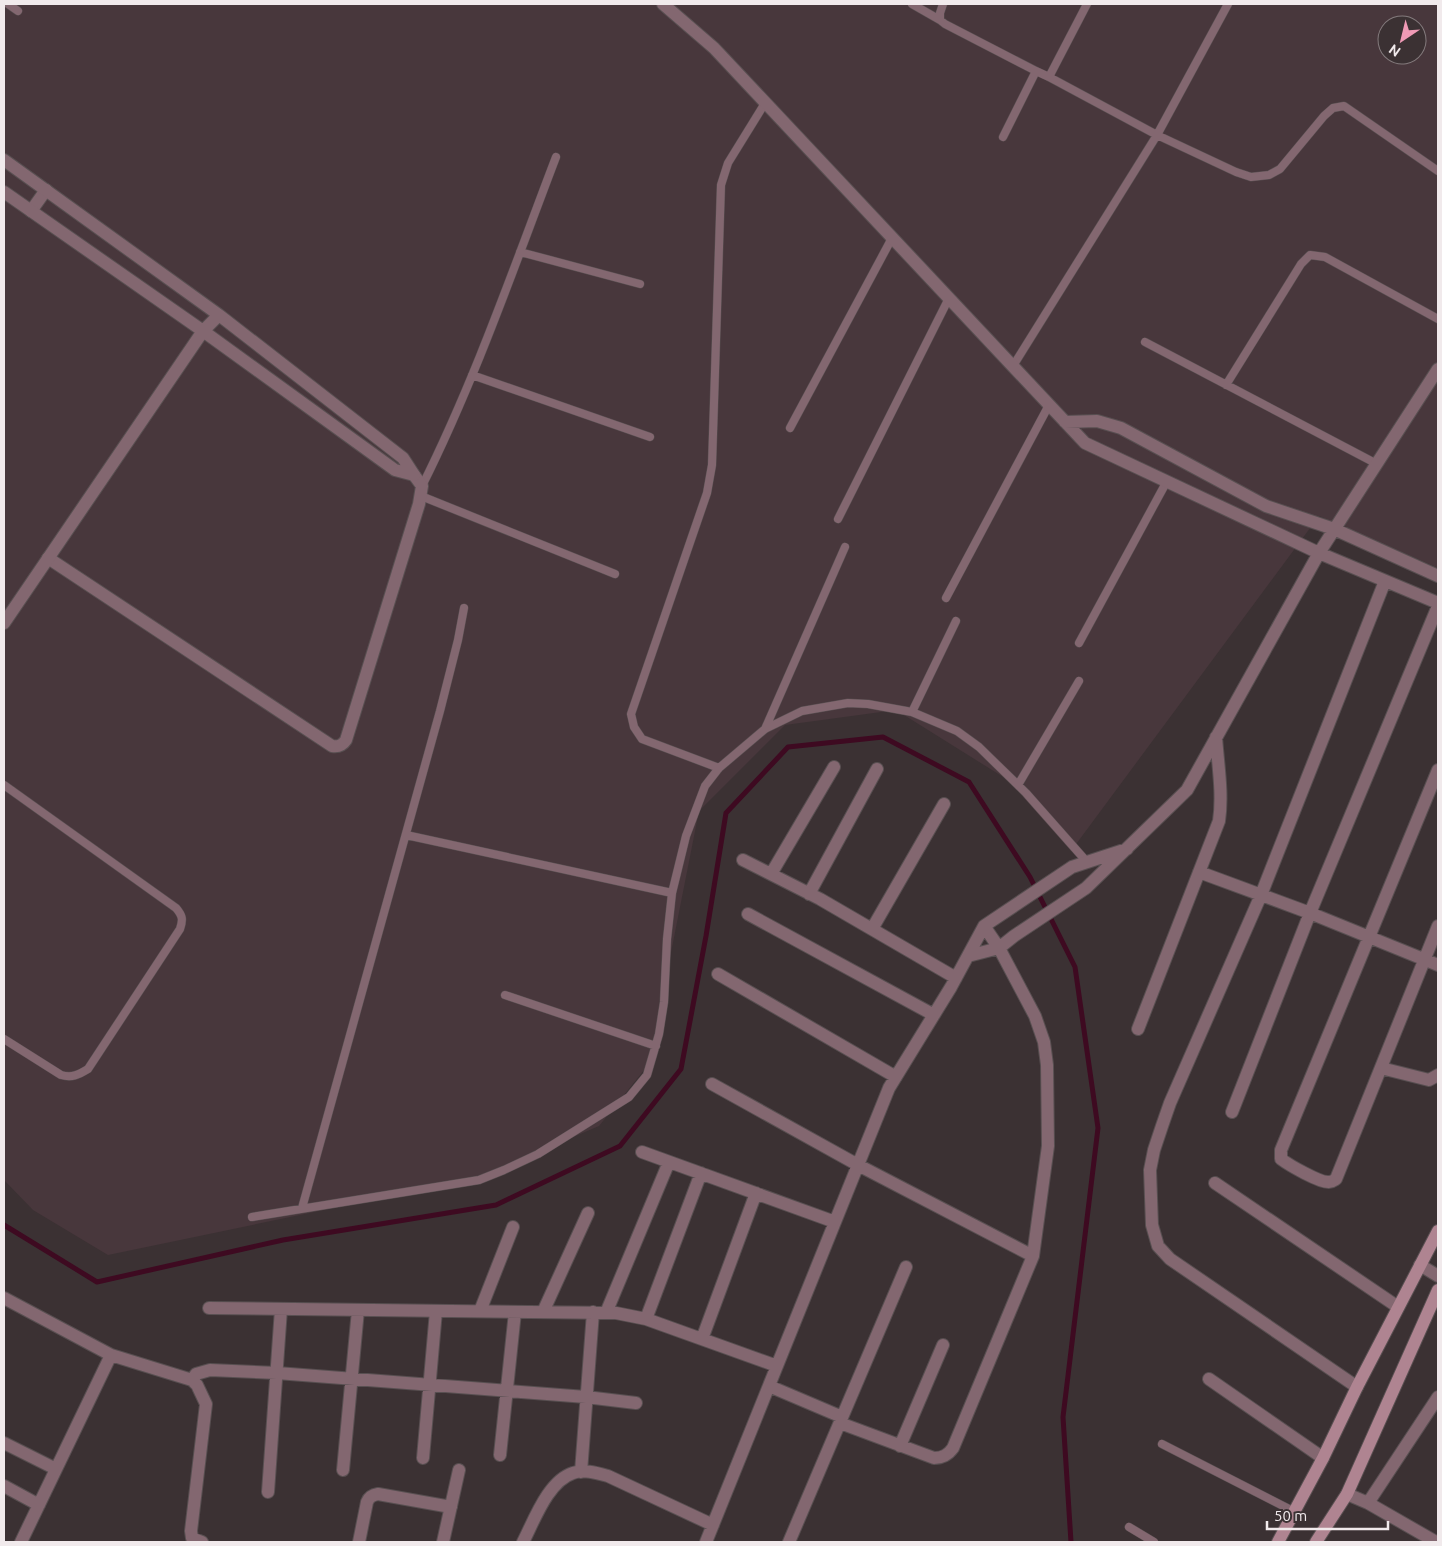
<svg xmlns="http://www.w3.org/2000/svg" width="1442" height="1546" font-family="Ubuntu,sans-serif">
  <rect width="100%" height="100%" fill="#3b3133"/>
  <path fill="#48373c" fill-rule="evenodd" d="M4,4H1438V568L1319,516L1071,851L1008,780L896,710L785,725L699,811L649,1064L599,1126L478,1178L108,1255L33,1210L4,1180ZM1387,25H1417V55H1387Z"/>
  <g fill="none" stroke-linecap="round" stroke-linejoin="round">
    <path stroke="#3e0a21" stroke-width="5" d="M4,1225L97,1282L283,1240L496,1205L620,1146L681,1069L706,936L726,813L788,747L883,737L969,782L1030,877L1075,967L1098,1128L1063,1417L1071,1542"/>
    <g stroke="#584f51" stroke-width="9">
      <path id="service" d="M8,4L18,11
        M912,4L940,20
        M943,4L940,13V20L945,24L1036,71L1049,77L1157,135L1236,172L1251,177L1269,175L1280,169L1324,116L1333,108L1344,106L1438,171
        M1049,77L1087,4
        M1003,137L1036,71
        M520,252L640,284
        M1145,342L1377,464
        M1013,366L1157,135L1228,4
        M472,375L650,437
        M1226,385L1301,264L1310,255L1325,257L1438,319
        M790,428L892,238
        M422,486C475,380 514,267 556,157
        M421,496L615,574
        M838,519L949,298
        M946,598L1049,405
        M1079,643L1167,481
        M912,712L956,621
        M765,729L845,547
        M719,768L642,739L634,727L631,714L707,493L712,465L721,185L728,163L765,103
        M4,785L176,908C183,916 183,920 180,929L88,1069C78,1075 72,1078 61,1075L4,1039
        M1018,785L1079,681
        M406,835L672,893
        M505,995L656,1046
        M302,1208L440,711L458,640L464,608
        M252,1217L479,1180L504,1170L538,1154L629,1097L647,1075L659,1034L664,1002L667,939L672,893L686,836L705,786L719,768L765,729L802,711L848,703L868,704L912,712L957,731L979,747L1026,793L1087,862
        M1162,1444L1295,1512
        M1129,1527L1154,1542"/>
    </g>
    <g stroke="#584f51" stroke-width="14">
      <path id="minor" d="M663,4L714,48L1085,443L1319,553L1438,603
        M31,211L46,190
        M1065,422L1097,421L1121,428L1266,506L1334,529L1438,576
        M48,558L332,746C338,747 342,746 346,740L419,504L422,486L414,475
        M1438,770L1281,1150V1159C1289,1165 1320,1183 1329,1182C1332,1182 1333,1181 1336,1179L1438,926
        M743,860L820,899L956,978
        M1199,872L1310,913L1438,965
        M771,874L834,767
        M809,894L877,769
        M748,914L934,1015
        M872,929L944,804
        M968,956L999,948L1014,936L1086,888L1187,790L1319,553L1438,369
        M718,974L896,1077
        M1138,1029L1219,821C1223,794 1218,765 1216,737
        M1381,1068L1429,1080L1438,1075
        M712,1084L858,1165L1033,1256
        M1232,1112L1310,913L1438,606
        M642,1152L835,1222
        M1215,1183L1398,1307
        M1420,1265L1438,1276
        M4,1298L111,1355L21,1542
        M209,1308L616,1313L646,1319L777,1366
        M480,1311L513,1227
        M543,1312L588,1213
        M606,1313L669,1162
        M646,1319L701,1173
        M702,1339L756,1193
        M111,1355L192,1380L197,1385L206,1404L191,1531L192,1538L202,1542
        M1209,1379L1323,1458
        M192,1380L196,1374L210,1370L277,1373L586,1397L636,1403
        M769,1386L842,1417
        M1357,1387L1170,1259L1158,1246L1152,1225L1150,1170L1154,1150L1162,1126L1170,1103L1261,895L1385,581
        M840,1423L934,1458C943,1458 948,1455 953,1448L1033,1256L1048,1146L1047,1065L1044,1042L1035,1016L999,948L984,926
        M4,1443L56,1469
        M900,1446L943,1345
        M500,1455L515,1312
        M423,1458L436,1311
        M343,1470L358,1310
        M581,1472L593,1312
        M4,1486L39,1505
        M268,1492L281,1309
        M1347,1494L1368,1503L1436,1542
        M1368,1503L1438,1397
        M359,1542L367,1502C369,1497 372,1495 378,1494L451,1507
        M443,1542L459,1470
        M523,1542C534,1521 548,1481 573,1473C584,1469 597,1473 608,1476L713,1525
        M706,1542L889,1088L951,987L984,926L1072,867L1127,849
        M789,1542L906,1267"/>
    </g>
    <g stroke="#584f51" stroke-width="14">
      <path id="tertiary" d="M4,160L219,315L403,458L414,475
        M4,192L203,331L395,470L414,475
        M4,623L203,331L219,315"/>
    </g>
    <g stroke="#584f51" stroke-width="14">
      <path id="secondary" d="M1278,1542L1323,1458L1357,1387L1438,1231
        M1316,1542L1347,1494L1438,1290"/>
    </g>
    <use href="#service" stroke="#836770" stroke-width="8"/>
    <use href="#minor" stroke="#836770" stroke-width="12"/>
    <use href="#tertiary" stroke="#836770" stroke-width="12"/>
    <use href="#secondary" stroke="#af8491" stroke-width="12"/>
  </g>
  <rect width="1442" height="1546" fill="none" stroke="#f1eaec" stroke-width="10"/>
  <g transform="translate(1402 40) rotate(215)"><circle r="24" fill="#3b3133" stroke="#847b7d"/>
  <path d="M0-4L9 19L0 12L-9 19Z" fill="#f09ab6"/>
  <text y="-8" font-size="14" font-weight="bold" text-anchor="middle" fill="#f1eaec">N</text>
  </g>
  <path d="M1267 1521v8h121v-8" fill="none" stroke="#f1eaec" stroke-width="2.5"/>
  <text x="1274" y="1521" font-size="15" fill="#f1eaec" stroke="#3b3133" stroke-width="4" paint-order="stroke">50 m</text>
</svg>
